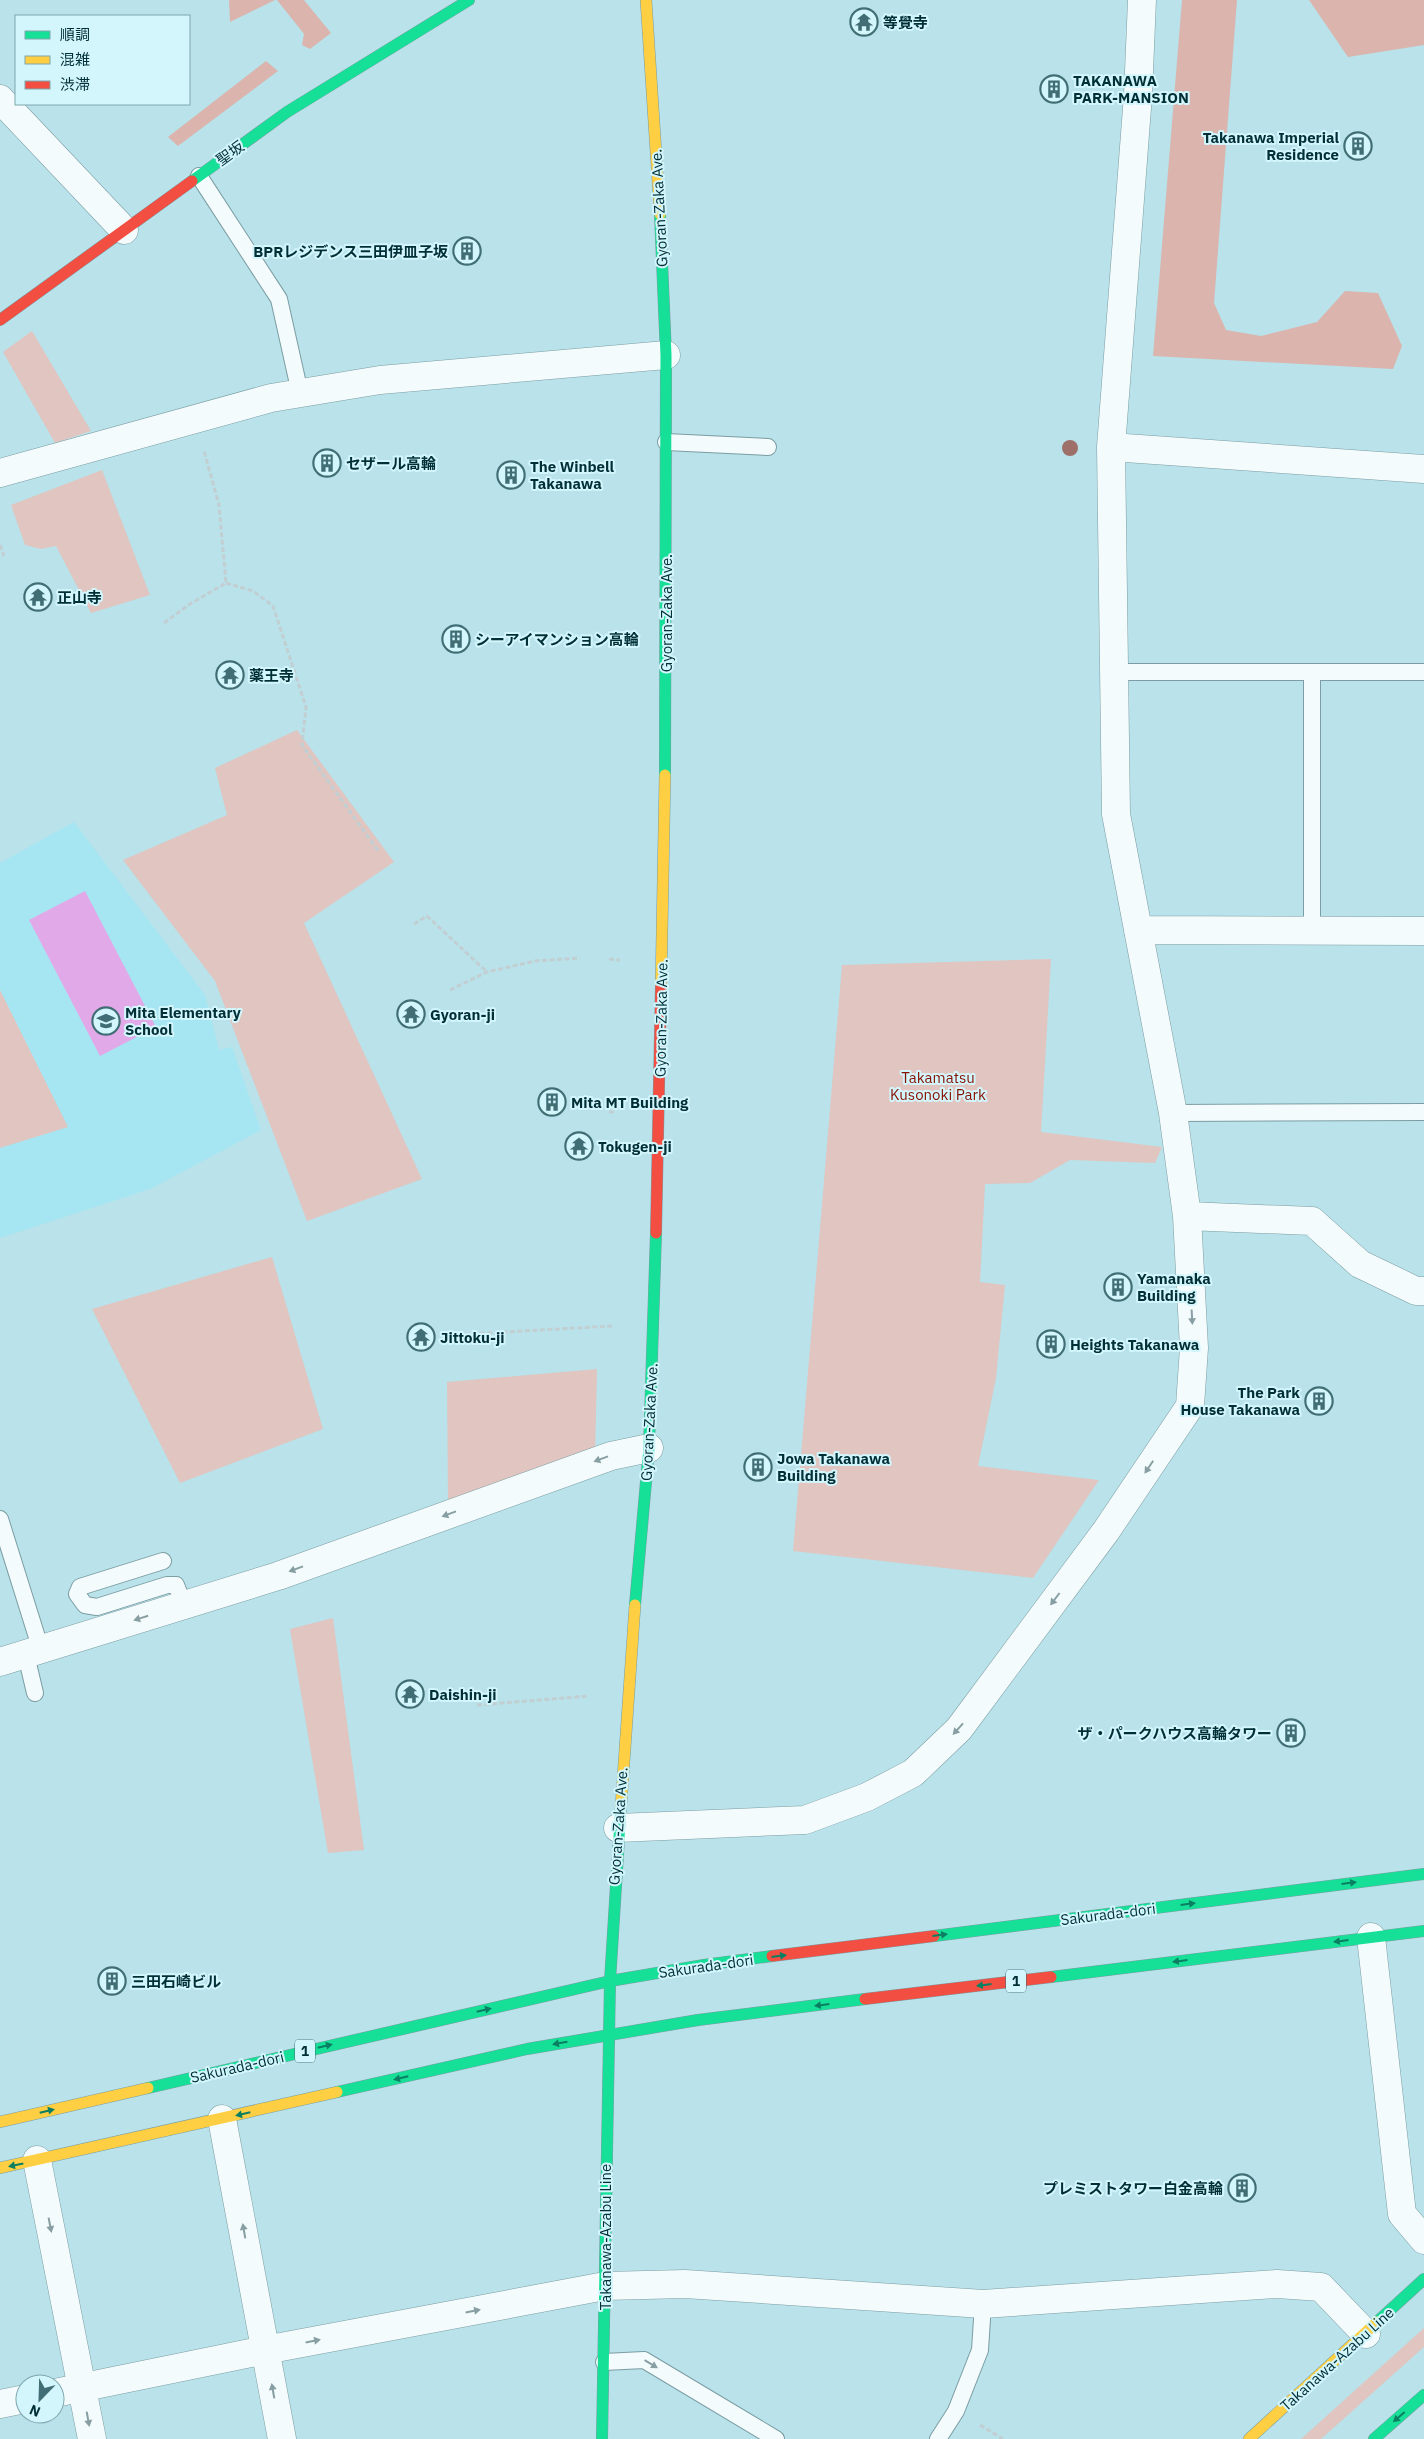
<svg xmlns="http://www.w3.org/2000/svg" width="1424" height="2439" font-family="'IBM Plex Sans','Noto Sans JP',sans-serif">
  <rect width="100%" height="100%" fill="#b9e2ea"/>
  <path fill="#a6e6f2" d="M74,822L205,995L219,1050L232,1047L261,1130L150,1189L0,1238V863Z"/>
  <path fill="#e0c5c0" d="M32,331L91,431L55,443L3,352Z
    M102,470L150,595L91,613L56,546L41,549L25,545L11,505Z
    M297,730L394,862L304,923L422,1179L307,1221L215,981L123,860L227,815L215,768Z
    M1051,959L1041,1132L1162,1147L1155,1163L1070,1160L1030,1183L985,1184L980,1282L1005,1285L996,1378L978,1466L1099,1480L1033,1578L793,1551L842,965Z
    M0,990L68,1127L0,1148Z
    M272,1257L323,1429L180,1483L92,1309Z
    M597,1369L595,1459L448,1502L447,1382Z
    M333,1618L364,1850L328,1853L290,1629Z
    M1424,2328V2347L1321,2439H1301Z"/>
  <path fill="#dab4ad" d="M229,0H275L230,22Z
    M277,0H304L331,33L310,49L302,45L304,34Z
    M1182,0H1237L1214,303L1226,330L1261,336L1317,322L1345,291L1378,293L1402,346L1393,369L1153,356Z
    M1309,0H1424V45L1348,57Z
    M266,61L278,71L178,146L168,137Z"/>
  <path fill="#e2a9e9" d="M85,891L156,1027L100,1056L29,920Z"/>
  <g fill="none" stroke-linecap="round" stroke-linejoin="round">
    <g stroke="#7b9da3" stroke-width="18">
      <path id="lane" d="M199,176L279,299L300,393
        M666,442L768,447
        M1115,672H1424
        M1312,672V930
        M1173,1113L1424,1112
        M0,1519L41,1650
        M163,1561L80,1587L77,1594L85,1605L97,1607L167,1585H176L184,1605
        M26,1655L35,1693
        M604,2362L644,2360L776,2439
        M938,2439L956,2411L980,2350L983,2304"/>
    </g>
    <g stroke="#7b9da3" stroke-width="29">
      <path id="street" d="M1142,0L1138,95L1111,447L1116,814L1173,1113L1187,1216L1312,1221L1360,1264L1416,1291H1424
        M0,99L124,230
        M1111,447L1424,469
        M0,473L271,398L380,380L666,355
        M1138,930L1424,931
        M0,1662L278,1576L611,1456L649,1448
        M618,1828L805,1820L867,1797L913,1773L959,1729L1106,1531L1190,1406L1194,1348L1187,1216
        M1371,1937L1402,2214L1424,2240
        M222,2119L282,2439
        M37,2160L92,2439
        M55,2393L265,2350L605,2286L685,2284L983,2304L1277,2284L1321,2287L1366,2334
        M0,2404L25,2399"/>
    </g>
    <g stroke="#7b9da3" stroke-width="12">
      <path id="fast" d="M192,181L287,112L469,0
        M660,214L666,355L665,775
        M635,1605L649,1448L656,1233
        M934,1936L1424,1874
        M1051,1977L1424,1931
        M148,2088L610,1981L704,1965L772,1956
        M337,2092L527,2049L698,2020L865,1999
        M1377,2322L1424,2279
        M602,2439L610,1981L621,1806
        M1374,2439L1424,2395"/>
    </g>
    <g stroke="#7b9da3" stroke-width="12">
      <path id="slow" d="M646,0L660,214
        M661,985L665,775
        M621,1806L635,1605
        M0,2122L148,2088
        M0,2168L337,2092
        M1249,2439L1377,2322"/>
    </g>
    <g stroke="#7b9da3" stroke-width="12">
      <path id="jam" d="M0,320L192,181
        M656,1233L661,985
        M772,1956L934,1936
        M865,1999L1051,1977"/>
    </g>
    <path stroke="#c2cfd2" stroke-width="3" stroke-dasharray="5 2.5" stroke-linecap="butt" d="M0,545L4,556
      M226,583L253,591L273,606L306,707L302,745L379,852
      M164,623L190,604L226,583L219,505L204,451
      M414,924L427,916L487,972
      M609,959L620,960
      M450,990L487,972L535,961L580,958
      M609,1112H615
      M450,1335L612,1326
      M477,1705L589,1696
      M980,2425L1003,2439"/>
    <use href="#lane" stroke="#f4fbfc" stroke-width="16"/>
    <use href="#street" stroke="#f4fbfc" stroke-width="28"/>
    <use href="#fast" stroke="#16e098" stroke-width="11"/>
    <use href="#slow" stroke="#ffcf43" stroke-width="11"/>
    <use href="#jam" stroke="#f24e42" stroke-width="11"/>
  </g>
  <circle fill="#9e706a" cx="1070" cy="448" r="8"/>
  <defs><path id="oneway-solid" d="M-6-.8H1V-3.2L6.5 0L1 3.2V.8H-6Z" transform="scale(1.25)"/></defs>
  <g fill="#879fa3">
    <use href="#oneway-solid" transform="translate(1192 1317) rotate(87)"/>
    <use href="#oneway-solid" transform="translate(601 1459) rotate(160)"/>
    <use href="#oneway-solid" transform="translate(1149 1467) rotate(124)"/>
    <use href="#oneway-solid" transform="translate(449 1514) rotate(160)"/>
    <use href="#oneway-solid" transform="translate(296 1569) rotate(160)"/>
    <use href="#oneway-solid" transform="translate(1055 1599) rotate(127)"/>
    <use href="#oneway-solid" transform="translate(141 1618) rotate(163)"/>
    <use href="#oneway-solid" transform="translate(958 1729) rotate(132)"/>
    <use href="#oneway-solid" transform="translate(50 2225) rotate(79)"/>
    <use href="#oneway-solid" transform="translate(244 2231) rotate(-100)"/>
    <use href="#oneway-solid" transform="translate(473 2311) rotate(-11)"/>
    <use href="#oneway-solid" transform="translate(313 2341) rotate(-11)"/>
    <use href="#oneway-solid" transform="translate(651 2364) rotate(31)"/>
    <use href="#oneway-solid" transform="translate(273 2391) rotate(-100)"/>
    <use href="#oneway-solid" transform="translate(88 2419) rotate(80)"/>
  </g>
  <g fill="#0a7f62">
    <use href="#oneway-solid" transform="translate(1349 1883) rotate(-7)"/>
    <use href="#oneway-solid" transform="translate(1188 1904) rotate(-7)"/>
    <use href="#oneway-solid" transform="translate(940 1935) rotate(-7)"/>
    <use href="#oneway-solid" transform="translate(1341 1941) rotate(173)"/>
    <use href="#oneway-solid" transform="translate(779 1956) rotate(-7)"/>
    <use href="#oneway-solid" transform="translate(1180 1961) rotate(173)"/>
    <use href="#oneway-solid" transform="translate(984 1985) rotate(173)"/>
    <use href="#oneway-solid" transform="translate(822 2005) rotate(173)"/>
    <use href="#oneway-solid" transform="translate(484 2010) rotate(-13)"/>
    <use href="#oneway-solid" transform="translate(560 2043) rotate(170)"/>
    <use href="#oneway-solid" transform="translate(325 2046) rotate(-13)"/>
    <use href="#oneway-solid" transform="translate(401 2078) rotate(167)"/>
    <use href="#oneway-solid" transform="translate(47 2111) rotate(-13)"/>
    <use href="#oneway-solid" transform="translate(243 2114) rotate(167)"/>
    <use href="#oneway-solid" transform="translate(16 2165) rotate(168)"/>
    <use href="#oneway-solid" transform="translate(1399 2417) rotate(139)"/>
  </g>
  <defs>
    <g id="temple-ring" transform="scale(1.4375)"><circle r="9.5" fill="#d3f6fd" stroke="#416e75" stroke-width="1.5"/><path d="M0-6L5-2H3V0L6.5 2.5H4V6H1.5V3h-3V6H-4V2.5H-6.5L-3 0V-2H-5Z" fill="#416e75"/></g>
    <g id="building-ring" transform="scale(1.4375)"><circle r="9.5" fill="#d3f6fd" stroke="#416e75" stroke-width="1.5"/><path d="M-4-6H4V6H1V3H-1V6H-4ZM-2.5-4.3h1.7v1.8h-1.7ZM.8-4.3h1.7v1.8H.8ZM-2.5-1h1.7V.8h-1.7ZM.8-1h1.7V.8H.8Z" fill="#416e75"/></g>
    <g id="school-ring" transform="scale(1.4375)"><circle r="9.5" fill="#d3f6fd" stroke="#416e75" stroke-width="1.5"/><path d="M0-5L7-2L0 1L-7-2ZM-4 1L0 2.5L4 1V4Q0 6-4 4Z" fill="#416e75"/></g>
  </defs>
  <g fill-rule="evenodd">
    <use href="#temple-ring" x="864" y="22"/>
    <use href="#building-ring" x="1054" y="89"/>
    <use href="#building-ring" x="1358" y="146"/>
    <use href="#building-ring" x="467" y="251"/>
    <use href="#building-ring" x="327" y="463"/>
    <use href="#building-ring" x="511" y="475"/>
    <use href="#temple-ring" x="38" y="597"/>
    <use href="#building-ring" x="456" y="639"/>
    <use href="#temple-ring" x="230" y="675"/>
    <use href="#temple-ring" x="411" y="1014"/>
    <use href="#school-ring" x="106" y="1021"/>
    <use href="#building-ring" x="552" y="1102"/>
    <use href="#temple-ring" x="579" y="1146"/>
    <use href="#building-ring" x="1118" y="1287"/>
    <use href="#temple-ring" x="421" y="1337"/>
    <use href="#building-ring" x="1051" y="1344"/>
    <use href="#building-ring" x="1319" y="1401"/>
    <use href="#building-ring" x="758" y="1467"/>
    <use href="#temple-ring" x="410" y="1694"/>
    <use href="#building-ring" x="1291" y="1733"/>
    <use href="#building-ring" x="112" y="1981"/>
    <use href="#building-ring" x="1242" y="2188"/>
  </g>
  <g text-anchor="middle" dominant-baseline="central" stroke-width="4" stroke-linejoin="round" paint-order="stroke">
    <g fill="#d3f6fd" stroke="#406b72" stroke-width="1">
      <rect x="1006" y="1969.5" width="20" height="23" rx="4"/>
      <rect x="295" y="2039.5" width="20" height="23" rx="4"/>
    </g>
    <g font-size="14" font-weight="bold" fill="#012f36">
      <text x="1016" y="1981">1</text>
      <text x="305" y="2051">1</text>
    </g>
    <g font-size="15" font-weight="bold" fill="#012f36" stroke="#d3f6fd" text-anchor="start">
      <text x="883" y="22">等覺寺</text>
      <text x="1073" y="80">TAKANAWA<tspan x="1073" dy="17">PARK-MANSION</tspan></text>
      <text x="1339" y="137" text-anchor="end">Takanawa Imperial<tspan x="1339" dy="17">Residence</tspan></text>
      <text x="448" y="251" text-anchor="end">BPRレジデンス三田伊皿子坂</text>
      <text x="346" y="463">セザール高輪</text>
      <text x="530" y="466">The Winbell<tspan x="530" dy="17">Takanawa</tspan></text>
      <text x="57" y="597">正山寺</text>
      <text x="475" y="639">シーアイマンション高輪</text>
      <text x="249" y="675">薬王寺</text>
      <text x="125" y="1012">Mita Elementary<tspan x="125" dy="17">School</tspan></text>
      <text x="430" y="1014">Gyoran-ji</text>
      <text x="571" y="1102">Mita MT Building</text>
      <text x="598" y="1146">Tokugen-ji</text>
      <text x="1137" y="1278">Yamanaka<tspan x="1137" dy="17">Building</tspan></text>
      <text x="440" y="1337">Jittoku-ji</text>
      <text x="1070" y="1344">Heights Takanawa</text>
      <text x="1300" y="1392" text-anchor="end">The Park<tspan x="1300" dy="17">House Takanawa</tspan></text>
      <text x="777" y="1458">Jowa Takanawa<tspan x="777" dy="17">Building</tspan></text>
      <text x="429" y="1694">Daishin-ji</text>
      <text x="1272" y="1733" text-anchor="end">ザ・パークハウス高輪タワー</text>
      <text x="131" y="1981">三田石崎ビル</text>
      <text x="1223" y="2188" text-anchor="end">プレミストタワー白金高輪</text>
    </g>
    <g font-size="15" fill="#012f36" stroke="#d3f6fd">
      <text transform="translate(230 153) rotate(-36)">聖坂</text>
      <text transform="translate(659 208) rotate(-93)">Gyoran-Zaka Ave.</text>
      <text transform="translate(666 613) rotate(-90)">Gyoran-Zaka Ave.</text>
      <text transform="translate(661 1018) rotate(-89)">Gyoran-Zaka Ave.</text>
      <text transform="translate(649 1422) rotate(-87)">Gyoran-Zaka Ave.</text>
      <text transform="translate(618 1826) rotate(-86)">Gyoran-Zaka Ave.</text>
      <text transform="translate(1108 1914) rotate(-7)">Sakurada-dori</text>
      <text transform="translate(706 1966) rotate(-8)">Sakurada-dori</text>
      <text transform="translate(237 2067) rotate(-13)">Sakurada-dori</text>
      <text transform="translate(605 2237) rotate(-90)">Takanawa-Azabu Line</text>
      <text transform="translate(1337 2359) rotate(-42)">Takanawa-Azabu Line</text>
    </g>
    <g font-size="15" fill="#871202" stroke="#d3f6fd">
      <text x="938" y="1077">Takamatsu<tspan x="938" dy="17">Kusonoki Park</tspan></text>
    </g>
  </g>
  <rect x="15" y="15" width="175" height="90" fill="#d3f6fd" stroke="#7fa6ad"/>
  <rect x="25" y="31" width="25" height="8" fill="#16e098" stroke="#7fa6ad"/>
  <text x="60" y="40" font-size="15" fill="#012f36">順調</text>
  <rect x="25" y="56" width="25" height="8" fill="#ffcf43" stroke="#7fa6ad"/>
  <text x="60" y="65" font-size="15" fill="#012f36">混雑</text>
  <rect x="25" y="81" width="25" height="8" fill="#f24e42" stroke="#7fa6ad"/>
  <text x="60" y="90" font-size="15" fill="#012f36">渋滞</text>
  <g transform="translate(40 2399) rotate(203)"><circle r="24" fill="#d3f6fd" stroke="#7fa6ad"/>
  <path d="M0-4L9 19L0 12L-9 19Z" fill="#416e75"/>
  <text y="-8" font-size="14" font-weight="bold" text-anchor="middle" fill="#012f36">N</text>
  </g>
</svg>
